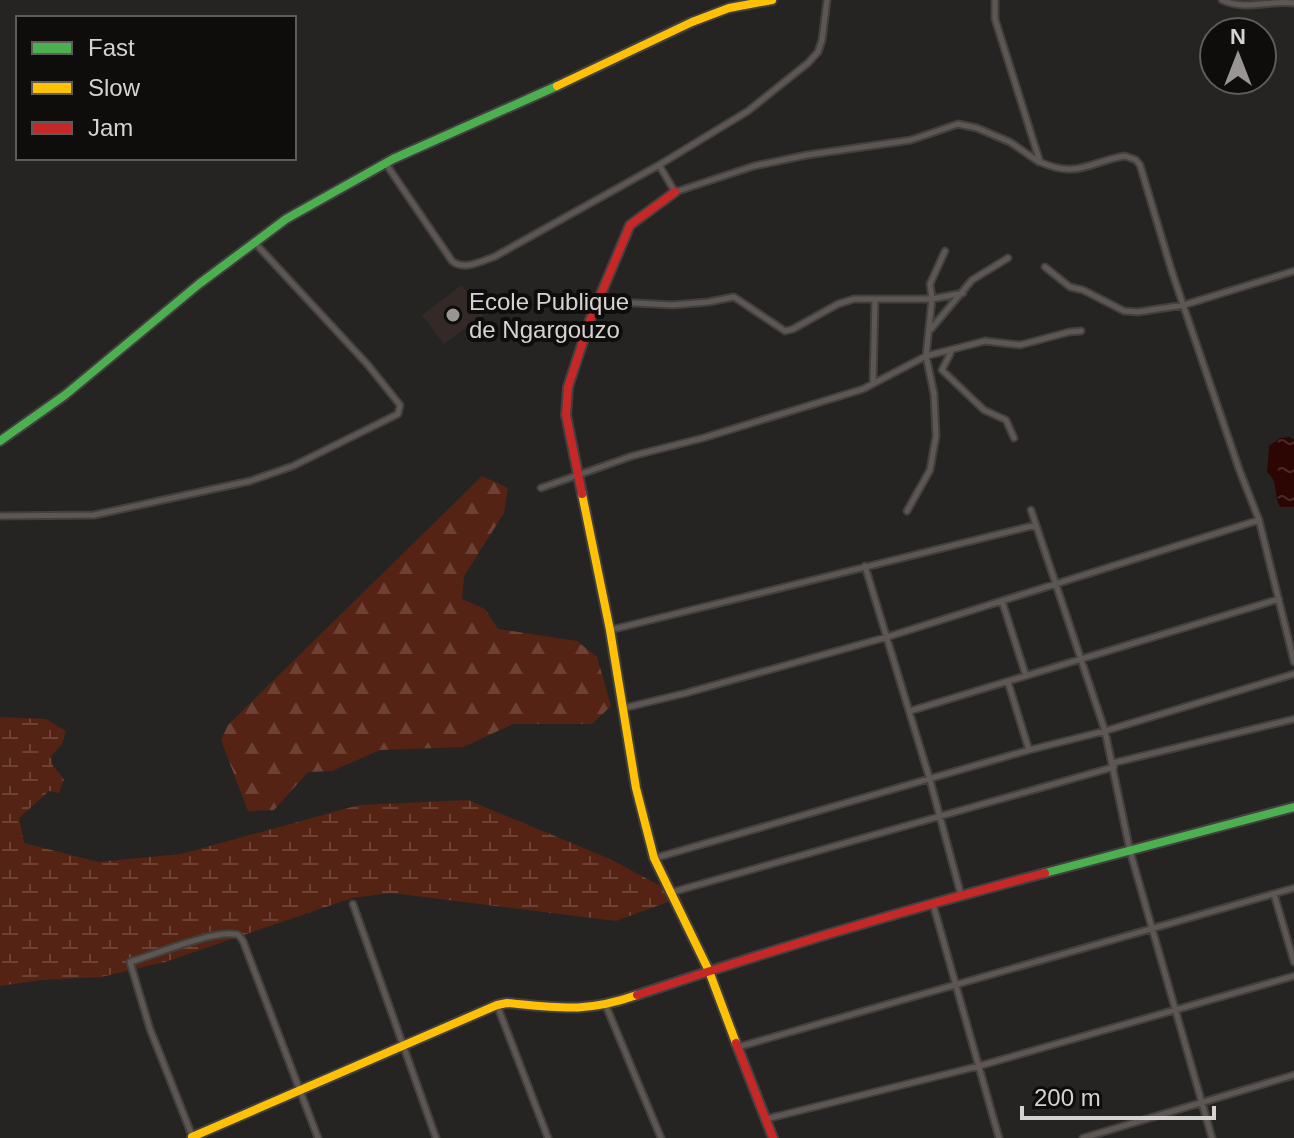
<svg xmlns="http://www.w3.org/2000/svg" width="1294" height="1138" font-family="Helvetica,sans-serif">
  <defs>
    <pattern id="forest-firs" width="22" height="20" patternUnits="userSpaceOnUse" patternTransform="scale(2)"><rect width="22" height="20" fill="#552314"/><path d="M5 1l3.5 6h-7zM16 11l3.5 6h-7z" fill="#6d4235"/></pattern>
    <pattern id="wetland-marsh" width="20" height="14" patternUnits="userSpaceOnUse" patternTransform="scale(2)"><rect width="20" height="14" fill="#552314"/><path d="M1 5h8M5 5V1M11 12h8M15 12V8" fill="none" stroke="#6d4235"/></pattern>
    <pattern id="water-ripples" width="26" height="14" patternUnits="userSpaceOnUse" patternTransform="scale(2)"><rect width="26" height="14" fill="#2c0603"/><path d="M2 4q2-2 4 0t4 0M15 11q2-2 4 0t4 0" fill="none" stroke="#4a2927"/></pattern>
  </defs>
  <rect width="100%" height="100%" fill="#262422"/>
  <path fill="#332a27" d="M462,285L484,315L444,344L422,315Z"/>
  <path fill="url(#forest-firs)" d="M482,476L508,488L504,513L464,576L462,599L485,609L498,629L577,641L597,657L611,706L592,724H513L463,747L380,750L332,771L308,772L274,810L248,811L221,740L228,725Z"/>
  <path fill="url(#wetland-marsh)" d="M0,717L46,719L66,731L62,744L51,756L53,766L64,779L59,793L49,791L19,818L24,843L98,862L181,854L359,805L468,800L610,859L681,897L616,921L391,893L352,898L165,962L101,977L41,980L0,986Z"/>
  <path fill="url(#water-ripples)" d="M1290,437L1294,440V507H1280C1273,494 1279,482 1267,472L1269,446L1280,438Z"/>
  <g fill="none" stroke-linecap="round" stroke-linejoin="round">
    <g stroke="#41403f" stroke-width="9">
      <path id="street" d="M995,0V19L1040,162C1078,179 1091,161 1125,156L1136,160L1140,165L1172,272L1239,469L1259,520L1294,662
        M1222,0C1245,11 1270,0 1294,3
        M386,164L452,261C464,271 481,261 494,257L659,165L748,111L808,63L818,52L822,40L827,0
        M659,165L675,192L754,166L807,155L911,140L958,124L977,128L1010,142L1039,162
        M1045,267L1070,287L1083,290L1124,311L1138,312L1184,305L1294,271
        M597,301L673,305L708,302L734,297L785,331L793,329L838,304L854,299H932L963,293
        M931,329L972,280L1008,258
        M952,350L942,370L984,410L1006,420L1014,438
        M873,382L875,299
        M541,488L632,456L703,438L863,389L926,356L985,341L1020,345L1069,332L1081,331
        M1031,510L1105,731L1130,851L1212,1138
        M907,511L930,470L936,436L934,394L926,356L932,299L930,284L945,251
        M0,516L94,515L250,481L293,466L398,414L400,405L368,365L255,243
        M865,566L930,780L961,895
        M1002,601L1026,676
        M610,630L1036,525
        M1008,682L1029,750
        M624,708L686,693L887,637L1259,520
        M910,711L1279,599
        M1113,763L1294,719
        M655,858L1029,750L1105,731L1294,674
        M669,893L1114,767
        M1274,894L1294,962
        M353,904L436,1138
        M933,904L999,1138
        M497,1005L548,1138
        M606,1006L661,1138
        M738,1047L1294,888
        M766,1119L979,1066L1294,976
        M193,1138L150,1029L130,962C153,955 212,931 233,934C240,934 239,936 243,941L318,1138
        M1083,1138L1294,1075"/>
    </g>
    <g stroke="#41403f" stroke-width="12">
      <path id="fast" d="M0,441L65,395L199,284L286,219L393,159L557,86
        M1045,873L1294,807"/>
    </g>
    <g stroke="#41403f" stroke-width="12">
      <path id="slow" d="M557,86L692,22L729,8L772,0
        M582,494L610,630L636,788L654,858L709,971L736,1043
        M192,1137L497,1005L507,1003C559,1008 586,1013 637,995"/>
    </g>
    <g stroke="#41403f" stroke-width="12">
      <path id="jam" d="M582,494L566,415L568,387L590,320L630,225L675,192
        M637,995C771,950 908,909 1045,873
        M736,1043L773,1138"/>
    </g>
    <use href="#street" stroke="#5e5653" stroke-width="5"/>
    <use href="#fast" stroke="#4caf50" stroke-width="8"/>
    <use href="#slow" stroke="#ffc107" stroke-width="8"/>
    <use href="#jam" stroke="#c62828" stroke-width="8"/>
  </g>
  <circle fill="#989594" stroke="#0e0d0c" stroke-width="3" cx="453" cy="315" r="8"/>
  <g text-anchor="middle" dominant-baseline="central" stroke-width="8" stroke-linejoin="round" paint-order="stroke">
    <g font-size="24" fill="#d5d2d1" stroke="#0e0d0c" text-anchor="start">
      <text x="469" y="301">Ecole Publique<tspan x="469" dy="28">de Ngargouzo</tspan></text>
    </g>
  </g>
  <rect x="16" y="16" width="280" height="144" fill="#0e0d0c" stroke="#5e5c5b" stroke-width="2"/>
  <rect x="32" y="42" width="40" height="12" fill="#4caf50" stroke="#5e5c5b" stroke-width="2"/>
  <text x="88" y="56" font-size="24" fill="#d5d2d1">Fast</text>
  <rect x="32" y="82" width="40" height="12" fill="#ffc107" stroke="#5e5c5b" stroke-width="2"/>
  <text x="88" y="96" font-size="24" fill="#d5d2d1">Slow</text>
  <rect x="32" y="122" width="40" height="12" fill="#c62828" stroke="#5e5c5b" stroke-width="2"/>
  <text x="88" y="136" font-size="24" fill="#d5d2d1">Jam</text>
  <g transform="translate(1238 56)"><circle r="38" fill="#0e0d0c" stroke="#5e5c5b" stroke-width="2"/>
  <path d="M0-6L14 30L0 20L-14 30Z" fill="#989594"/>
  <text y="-12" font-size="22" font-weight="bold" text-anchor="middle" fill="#d5d2d1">N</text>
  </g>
  <path d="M1022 1106v12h192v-12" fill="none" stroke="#d5d2d1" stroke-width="4"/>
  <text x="1034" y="1106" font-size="24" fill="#d5d2d1" stroke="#0e0d0c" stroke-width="6" paint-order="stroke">200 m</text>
</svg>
